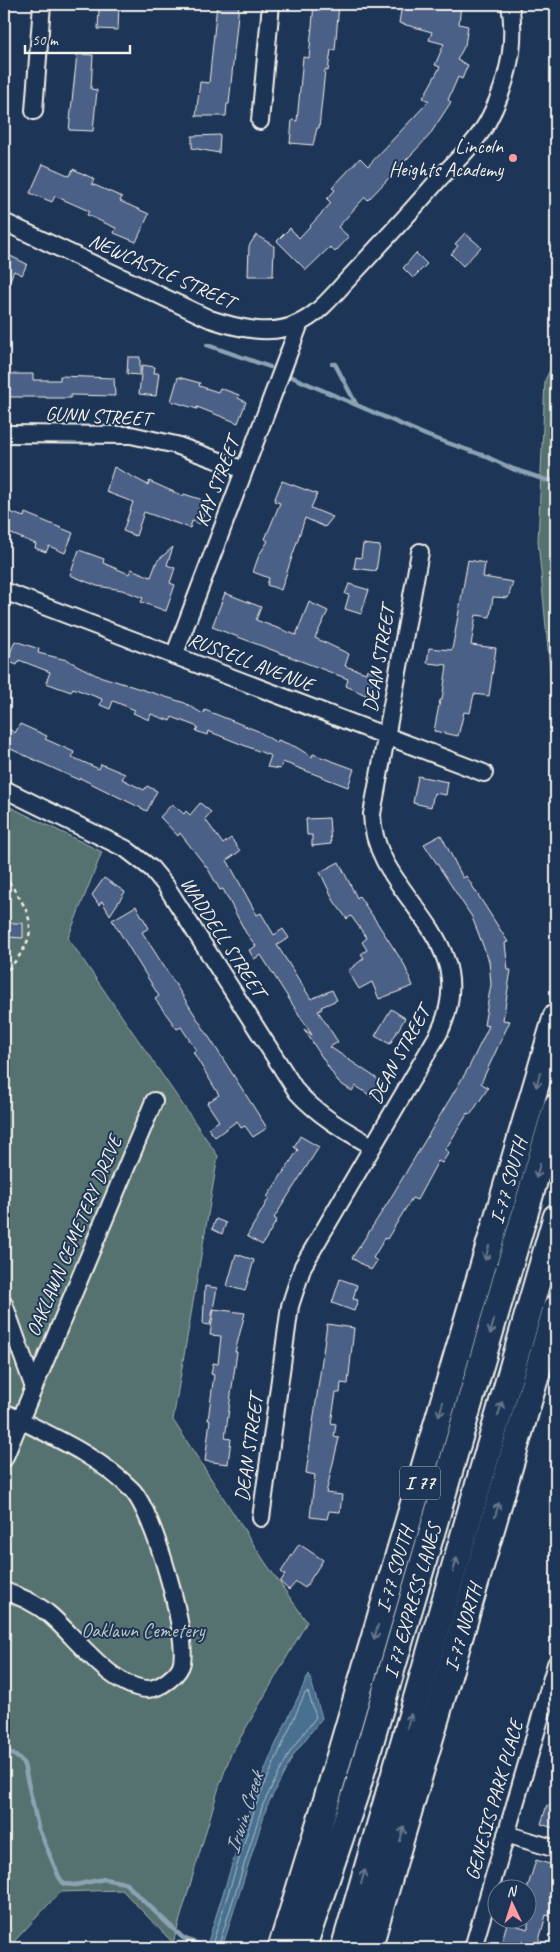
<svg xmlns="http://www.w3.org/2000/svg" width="560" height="1952" font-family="Caveat,sans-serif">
  <rect width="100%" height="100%" fill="#1d3557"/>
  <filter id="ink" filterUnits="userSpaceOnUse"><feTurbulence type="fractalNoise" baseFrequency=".02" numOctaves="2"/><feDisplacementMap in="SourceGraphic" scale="10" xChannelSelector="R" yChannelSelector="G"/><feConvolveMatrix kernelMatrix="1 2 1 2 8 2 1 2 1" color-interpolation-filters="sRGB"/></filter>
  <g filter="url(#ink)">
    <path fill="#577270" stroke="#a6b2ac" d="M556,361V735L538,541L545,380L554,362Z
      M4,804L102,852L68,938L218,1156L173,1420L265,1562L307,1622L231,1754L219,1787L173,1943L122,1890L60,1892L8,1948H4Z"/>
    <path fill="#486f90" stroke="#8da3b3" d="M309,1674L322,1718L294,1754L267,1806L222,1948H206L252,1801L274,1748Z"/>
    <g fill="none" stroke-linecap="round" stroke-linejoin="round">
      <path stroke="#afbdc5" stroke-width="1" d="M211,1948L257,1802L305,1693L308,1692L316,1717L290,1752L263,1804L218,1948"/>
      <path stroke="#8da3b3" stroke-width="4.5" d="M207,345L270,367
        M332,364H335L356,404
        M292,377L428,436L485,456L513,469L546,480L556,481
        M4,1748L21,1760L24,1765L38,1827L59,1877L64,1884L75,1885L104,1879L125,1883L183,1938L208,1948"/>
    </g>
    <path fill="#4b6087" stroke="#f4f1e8" d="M103,4H119L118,30L98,29L99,9H103Z
      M217,4H239L229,104H227L226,116H196L200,82L209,83Z
      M314,4H339L335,50H331L328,71L325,70L319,128H317L313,145L290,143L292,120L297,121L303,57L309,58Z
      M402,4H461L459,24L468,26L465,45L457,60L468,65L462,79L458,77L448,100L451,102L429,136L368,200L365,197L338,227L349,237L335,252L330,247L306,270L277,241L290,228L299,238L331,203L327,199L335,190L332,188L360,158L368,166L429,101L423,98L440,67L435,65L444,44L429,40L432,32L399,23Z
      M77,54L93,55L91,89L97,90L93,131L69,130Z
      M220,135L219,153L192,148V136Z
      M43,164L70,176L73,169L94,179L92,184L122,197L120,201L149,214L136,242L114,233L116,228L87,215L89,211L55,196L52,202L30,193Z
      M465,233L481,247L463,266L451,254L458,246L455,244Z
      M256,235L274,246L273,276H248L249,246Z
      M4,253L27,264L22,275L14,271L4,293Z
      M416,253L427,264L413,278L403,268Z
      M128,357H140V375L127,374Z
      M142,365L155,367L154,373H159L156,396L139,394Z
      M8,374H33V380H60V376L114,378L115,396L71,395V398H46V397H8Z
      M178,377L200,383L199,386L218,392L220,388L239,395L238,398L246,402L238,423L197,407V409L171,401Z
      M114,467L148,485L149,481L183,496L184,494L209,502L200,524L192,521L190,528L144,512L136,536L123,531L133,502L106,492Z
      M282,481L317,494L311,508L333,517L325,527L305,518L281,590L267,585L269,578L253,572L259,555L268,541L265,539L280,503L274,501Z
      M7,511L24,517L25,513L73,533L65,553L49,546L46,552L35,548L36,544L4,531V518Z
      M363,544L380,546L376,571L354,568L356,557L361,558Z
      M173,547L167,565L175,568L170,583L175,585L166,611L141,602L143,598L122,590L97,586L70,575L79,550L104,559L103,563L129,574L131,569L151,577L157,561Z
      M468,560L485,563L483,577L513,582L508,598L493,597L490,617L476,615L471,645L496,648L489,696L474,694L470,713L464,712L458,736L434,731L440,700H442L447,665L427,663L429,648L452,650Z
      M349,584L369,590L361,614L345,609L349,595L345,594Z
      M225,593L261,607L256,620L296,635L309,602L328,611L315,638L349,654L345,666L366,673L367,669L378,673L372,698L346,686L348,679L212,627Z
      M15,641L39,649L38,653L67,660L96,675L185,703L203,714L205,710L258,731L277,743L278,740L296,747L312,757L313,754L354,769L348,787L283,762L280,769L267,767L271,756L208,731L207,735L196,731L198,727L172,717L170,721L151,714L149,720L133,713L135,710L113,701L110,709L100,705L102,699L73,688L71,692L46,683L50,672L19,660L17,665L7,661Z
      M20,724L47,736L45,739L74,752L72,757L99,769L101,764L125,774L122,779L144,790L147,786L157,791L147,811L80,778L79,780L4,746V726L15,733Z
      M418,776L448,782L446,795L434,793L431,807L413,803Z
      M200,803L211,812L205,819L223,844L231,838L240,851L227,860L257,915L261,913L274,935L283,929L289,938L277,945L311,999L332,990L337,1000L321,1007L322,1009L318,1011L338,1042L330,1047L382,1082L372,1097L356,1086L352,1091L338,1082L304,1029L312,1035L261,955L254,959L249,950L256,946L246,933L223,889L220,890L208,869L180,833L178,836L160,817L172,804L184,814L186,811L190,815Z
      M329,818L331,844L312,846V835H307L306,819Z
      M441,835L463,878L466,876L508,942L505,943L508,970H511L503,1020L510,1021L481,1083L488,1088L471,1114L468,1113L445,1150L449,1152L442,1163L438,1161L417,1200L412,1198L387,1239L385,1238L373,1258L377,1261L371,1270L352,1258L387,1204L469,1067L489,1026L484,1025L491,984L489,961L472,917L424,844Z
      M339,862L357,898L359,896L374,918L404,964L413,986L379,999L372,982L359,989L348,971L364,958L361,954L367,950L362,942L367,938L351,916L347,919L334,901L320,872Z
      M104,878L125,892L110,915L102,901L99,905L92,895Z
      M136,906L149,928L142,932L267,1128L253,1137L245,1126L241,1128L237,1121L215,1137L208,1128L219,1121L207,1103L219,1095L193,1052L196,1050L181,1027L177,1029L155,999L159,996L112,920Z
      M8,923H23V938L8,937Z
      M391,1009L405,1018L390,1044L375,1036Z
      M300,1136L319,1147L274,1218L277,1220L262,1245L247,1236L269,1198L267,1197L298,1150L294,1147Z
      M216,1219L226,1223L222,1234L212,1229Z
      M236,1254L254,1260L245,1291L227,1286Z
      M340,1279L357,1285L353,1299L358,1300L354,1311L332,1303Z
      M205,1286L217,1288L210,1325L203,1324Z
      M214,1309L245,1313L235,1352H237L225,1438L231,1439L228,1464L205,1461L210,1420H208L214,1375L211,1374L213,1363L218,1364L221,1336L210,1335Z
      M327,1324L354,1328L348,1384L341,1383L340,1393H336L331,1423L336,1424L334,1437L339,1438L326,1493L342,1495L340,1512L329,1511L327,1519L310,1517L315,1475L306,1473Z
      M299,1544L323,1560L305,1588L296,1582L289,1590L280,1582L285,1575L281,1572Z
      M547,1805L556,1808V1829L541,1824Z
      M536,1860L556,1866V1886L549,1916L546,1915L537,1948H531L502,1941L507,1923L528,1929V1886Z"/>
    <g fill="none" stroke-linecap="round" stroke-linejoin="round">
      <g stroke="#f4f1e8" stroke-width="20">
        <path id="minor" d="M34,111L42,4
          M260,121L271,4
          M4,222L210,319C237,328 272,337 299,323C319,314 335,293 350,277C380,245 410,213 439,179C456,161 476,143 488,121C507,85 517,44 510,4
          M4,434L131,435L176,445L244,470
          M4,591L484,773
          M174,656L300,323
          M4,789L126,849L152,869L166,886L297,1092C319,1116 344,1130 372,1146
          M4,1304L34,1388
          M4,1412C47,1434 98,1455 132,1490C154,1513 188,1632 182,1662C180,1674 160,1689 148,1689C111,1688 76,1637 50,1615C36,1603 21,1597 4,1591
          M4,1459L154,1101
          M261,1518L290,1306L303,1266L439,1033C486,936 373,897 372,814L420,552
          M506,1834L556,1849
          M473,1948L556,1664"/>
      </g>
      <g stroke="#f4f1e8" stroke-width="29">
        <g id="highway">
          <path id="s1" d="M281,1948L331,1785L556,1017"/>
          <path id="s2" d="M303,1948L356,1792L556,1107"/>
          <path d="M344,1948L556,1217"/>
          <path id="s3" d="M369,1948L556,1308"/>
        </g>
      </g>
      <path stroke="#f4f1e8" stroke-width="2.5" stroke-dasharray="4 4" stroke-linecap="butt" d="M4,875C34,917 43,933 4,974"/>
      <use href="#minor" stroke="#1d3557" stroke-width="16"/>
      <use href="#highway" stroke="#1d3557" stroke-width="25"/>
    </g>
    <defs><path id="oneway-shaft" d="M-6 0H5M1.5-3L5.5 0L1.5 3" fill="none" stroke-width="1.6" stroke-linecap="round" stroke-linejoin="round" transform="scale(1.25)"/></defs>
    <g stroke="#68778a">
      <use href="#oneway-shaft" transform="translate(538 1080) rotate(106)"/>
      <use href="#oneway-shaft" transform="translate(538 1171) rotate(106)"/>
      <use href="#oneway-shaft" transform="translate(487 1253) rotate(106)"/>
      <use href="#oneway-shaft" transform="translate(492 1327) rotate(106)"/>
      <use href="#oneway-shaft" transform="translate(441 1409) rotate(106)"/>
      <use href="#oneway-shaft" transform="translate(500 1409) rotate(-74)"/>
      <use href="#oneway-shaft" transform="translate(497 1510) rotate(-74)"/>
      <use href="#oneway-shaft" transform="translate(455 1565) rotate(-74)"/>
      <use href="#oneway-shaft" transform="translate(376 1632) rotate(106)"/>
      <use href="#oneway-shaft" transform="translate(409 1721) rotate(-74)"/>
      <use href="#oneway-shaft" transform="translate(402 1834) rotate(-74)"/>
      <use href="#oneway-shaft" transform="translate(363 1877) rotate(-74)"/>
    </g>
  </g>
  <circle fill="#ff9aa2" stroke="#1d3557" stroke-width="2" cx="513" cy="158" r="5"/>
  <g text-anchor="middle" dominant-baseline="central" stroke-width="4" stroke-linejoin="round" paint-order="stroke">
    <rect fill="#1d3557" stroke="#b4b9bc" stroke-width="1" x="400" y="1466.5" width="40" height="33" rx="4"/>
    <g font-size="19" font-weight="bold" fill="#f4f1e8">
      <text x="420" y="1483">I 77</text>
    </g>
    <g font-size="20" fill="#f4f1e8" stroke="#1d3557" text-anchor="end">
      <text x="503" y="146">Lincoln<tspan x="503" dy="23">Heights Academy</tspan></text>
    </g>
    <g font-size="20" fill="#f4f1e8" stroke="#1d3557">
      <text transform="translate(162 271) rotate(24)">NEWCASTLE STREET</text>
      <text transform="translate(98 416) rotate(3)">GUNN STREET</text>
      <text transform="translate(217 482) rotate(-69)">KAY STREET</text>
      <text transform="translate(379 659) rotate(-80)">DEAN STREET</text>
      <text transform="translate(251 662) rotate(21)">RUSSELL AVENUE</text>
      <text transform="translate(223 937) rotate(57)">WADDELL STREET</text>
      <text transform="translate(399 1055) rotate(-61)">DEAN STREET</text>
      <text stroke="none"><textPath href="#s1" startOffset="800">I-77 SOUTH</textPath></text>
      <text transform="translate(74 1236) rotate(-67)">OAKLAWN CEMETERY DRIVE</text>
      <text transform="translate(249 1448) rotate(-82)">DEAN STREET</text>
      <text stroke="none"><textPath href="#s1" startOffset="395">I-77 SOUTH</textPath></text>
      <text stroke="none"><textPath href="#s2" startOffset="364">I 77 EXPRESS LANES</textPath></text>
      <text stroke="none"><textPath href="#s3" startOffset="334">I-77 NORTH</textPath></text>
      <text transform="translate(494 1800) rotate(-74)">GENESIS PARK PLACE</text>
    </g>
    <g font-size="20" fill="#bdc5be" stroke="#1d3557">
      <text x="143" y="1630">Oaklawn Cemetery</text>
    </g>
    <g font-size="21" font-style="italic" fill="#b8c4c9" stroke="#1d3557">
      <text transform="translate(244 1813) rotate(-72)">Irwin Creek</text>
    </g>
  </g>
  <rect width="560" height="1952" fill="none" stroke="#1d3557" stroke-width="20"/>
  <rect x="10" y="10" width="540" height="1932" fill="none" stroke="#f4f1e8" stroke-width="2" filter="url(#ink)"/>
  <g transform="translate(512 1904) rotate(356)"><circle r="24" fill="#1d3557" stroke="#738091"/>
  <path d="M0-4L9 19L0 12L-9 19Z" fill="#ff9aa2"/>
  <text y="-8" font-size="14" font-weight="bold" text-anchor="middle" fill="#f4f1e8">N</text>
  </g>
  <path d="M25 45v8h105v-8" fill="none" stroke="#f4f1e8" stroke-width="2.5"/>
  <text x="32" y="45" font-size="15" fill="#f4f1e8" stroke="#1d3557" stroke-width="4" paint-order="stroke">50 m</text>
</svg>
